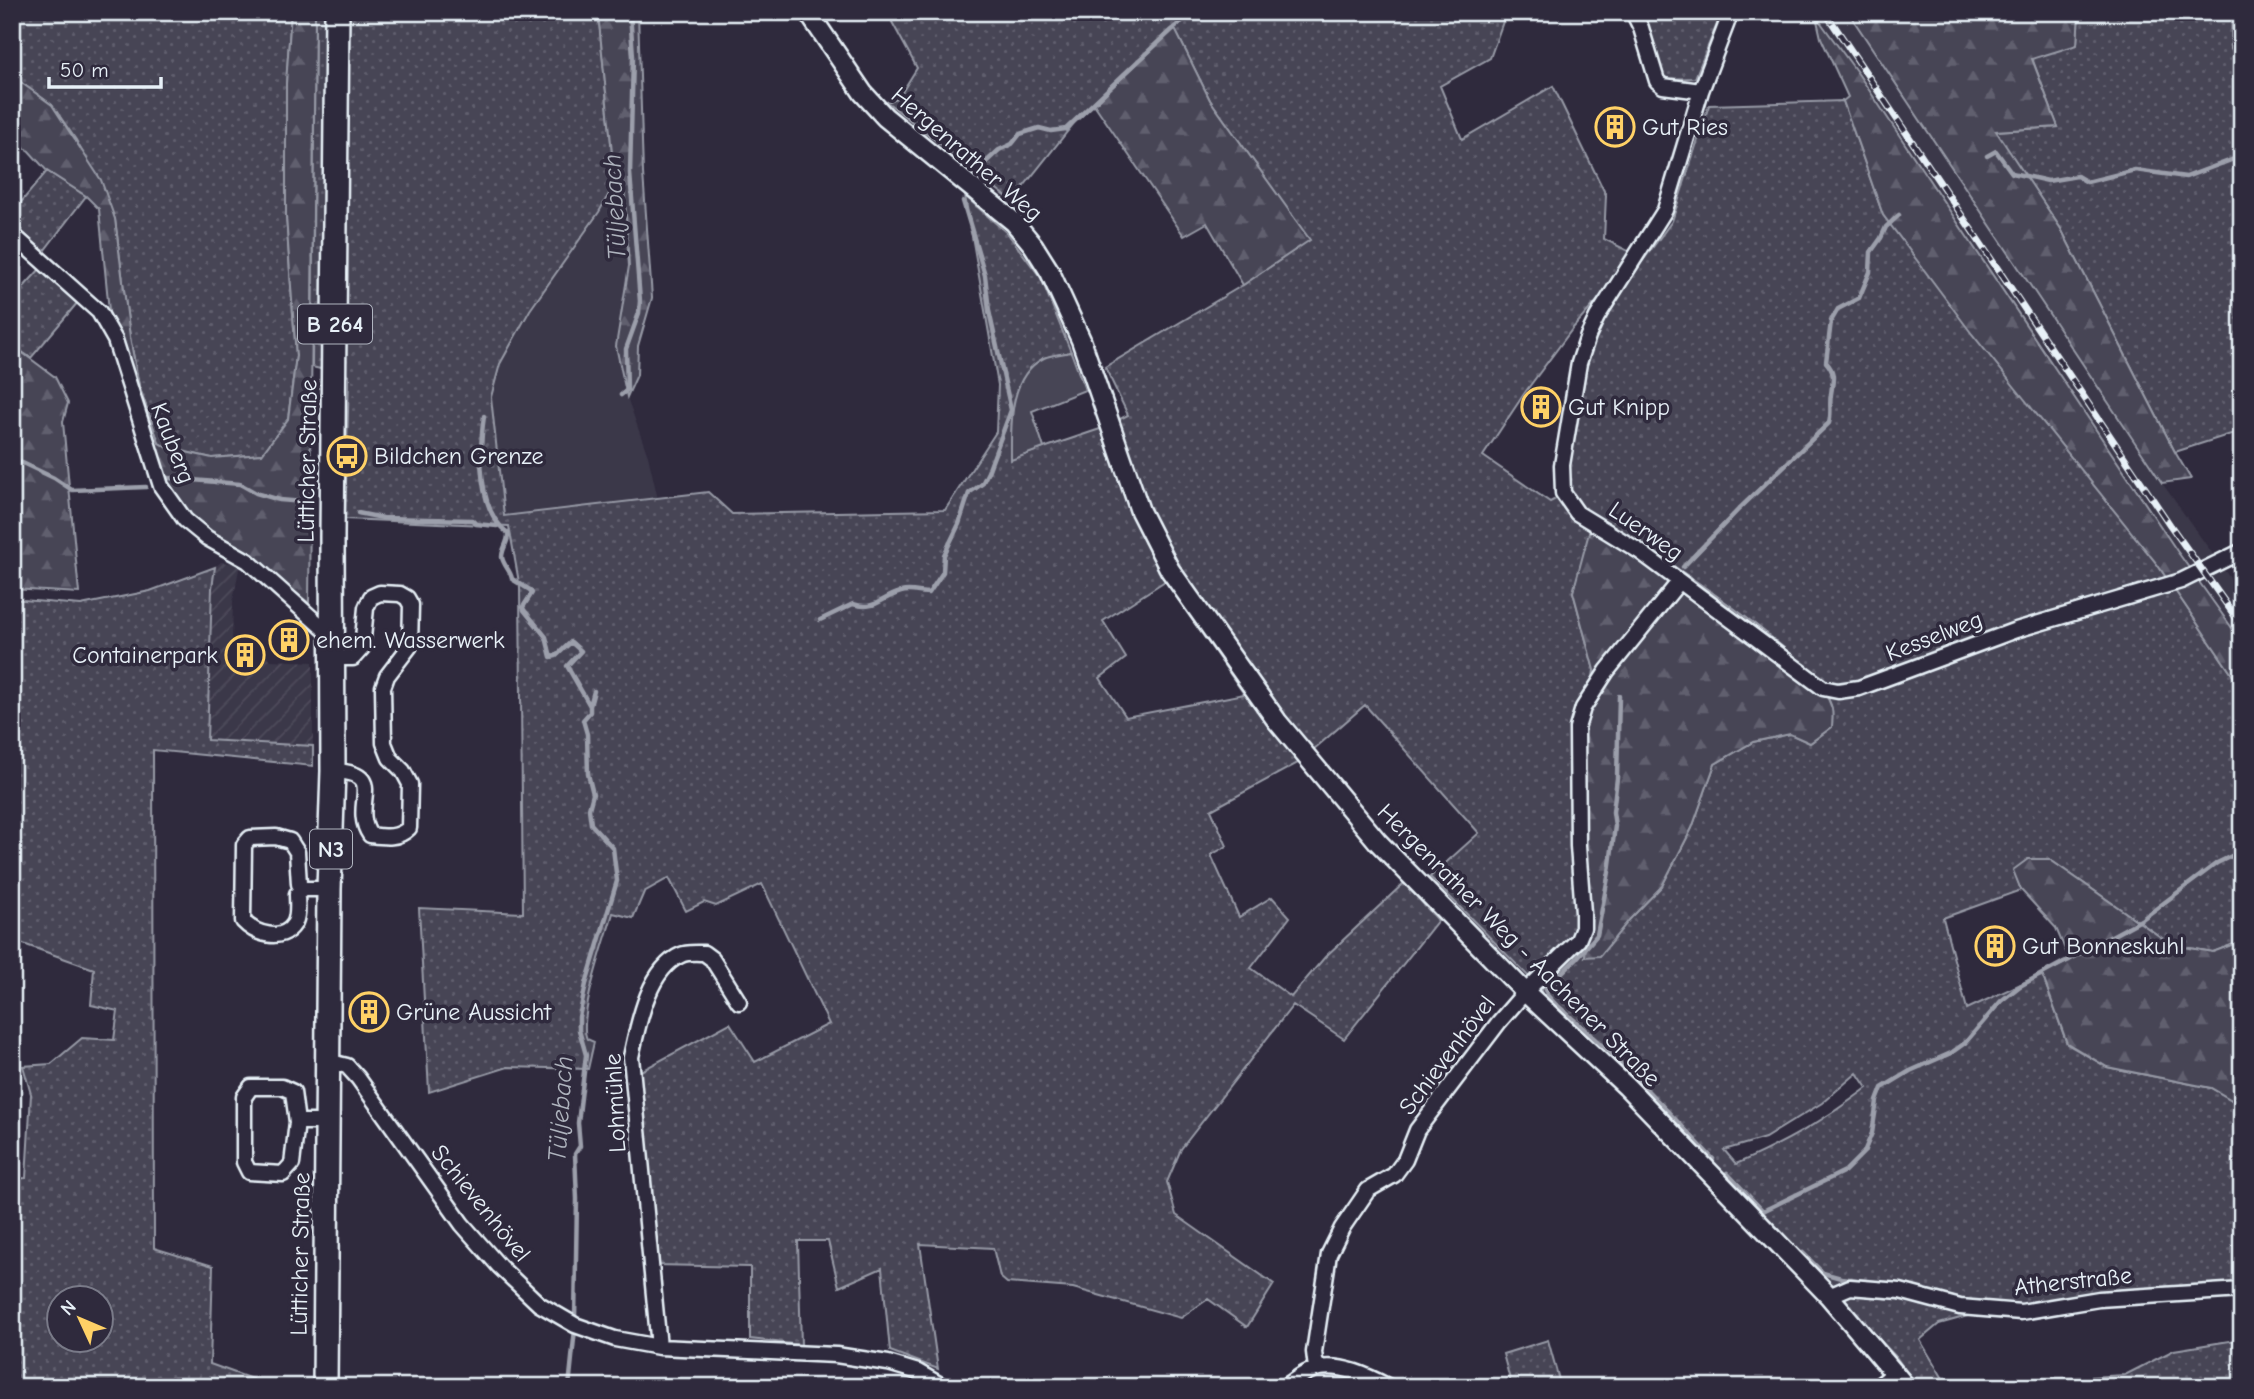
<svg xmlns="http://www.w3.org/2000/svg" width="2254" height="1399" font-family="'Comic Neue',sans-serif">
  <defs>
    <pattern id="industrial-furrows" width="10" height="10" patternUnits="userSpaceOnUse" patternTransform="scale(1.75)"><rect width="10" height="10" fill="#3b3749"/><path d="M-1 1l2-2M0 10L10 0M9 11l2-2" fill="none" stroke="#4e4b5b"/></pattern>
    <pattern id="grass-dots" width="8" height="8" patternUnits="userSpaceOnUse" patternTransform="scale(1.75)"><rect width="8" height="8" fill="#464455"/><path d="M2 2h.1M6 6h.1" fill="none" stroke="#615f6e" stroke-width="1.8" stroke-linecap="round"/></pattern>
    <pattern id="forest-firs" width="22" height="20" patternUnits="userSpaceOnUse" patternTransform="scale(1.75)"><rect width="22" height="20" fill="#464455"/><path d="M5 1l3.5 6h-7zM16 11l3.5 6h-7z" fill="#615f6e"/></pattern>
  </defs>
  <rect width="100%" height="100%" fill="#2f2a3d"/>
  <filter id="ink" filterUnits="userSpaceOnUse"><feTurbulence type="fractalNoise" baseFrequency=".0143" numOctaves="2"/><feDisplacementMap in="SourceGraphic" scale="14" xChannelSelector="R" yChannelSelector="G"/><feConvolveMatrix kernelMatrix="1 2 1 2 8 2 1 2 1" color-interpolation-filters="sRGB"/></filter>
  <g filter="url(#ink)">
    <path fill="#3b3749" d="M1814,12H1848L2162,483L2242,595V642L2177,551L1859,75Z
      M615,183L624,185L629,266L616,346L627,397L648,456L658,499L504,516L491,397L500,364L530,310L599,212Z"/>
    <path fill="url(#industrial-furrows)" d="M221,562L240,564L233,601L232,644L259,646L271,660L313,662V746L207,740L212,588L215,567Z"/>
    <path fill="url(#grass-dots)" stroke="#979aa6" stroke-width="2" fill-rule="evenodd" d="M12,12H291L286,84V216L296,356L288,419L262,454L212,458L168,448L159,443L139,386L130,337L115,219L76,140L52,105L12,76Z
      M315,12H598L615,183L599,212L530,310L500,364L491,397L504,516L708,492L732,514L945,510L996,432L998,385L965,196L1008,234L1041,278L1071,352L1043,358L1012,412L1011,459L1100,429L1128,415L1105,367L1243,285L1309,240L1210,100L1175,30L1075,122L1012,201L887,102L899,97L917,68L892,22L899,12H1502L1505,16L1490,58L1440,86L1462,139L1553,86L1606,195L1604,239L1630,252L1605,292L1573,328L1526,391L1483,456L1550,502L1571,491L1568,470L1582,399L1586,362L1603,321L1631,277L1672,221L1709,105L1843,101L1883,215L2157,564L2242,689V941L2213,952L2172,945L2049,859L2014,870L2021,890L1943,918L1967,1009L2042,974L2067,1044L2107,1067L2211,1088L2242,1106V1297L1975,1314L1939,1324L1920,1340L1948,1387H1917L1896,1357L1856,1315L1539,995L1544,985L1530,978L1430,877L1479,833L1365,705L1298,763L1211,810L1227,846L1211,855L1239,917L1272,897L1290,917L1251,968L1291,997L1325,957L1404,883L1438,920L1344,1039L1293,1005L1181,1149L1167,1182L1176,1215L1274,1284L1247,1327L1208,1299L1181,1318L1073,1288L1007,1283L1000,1277L993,1248L920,1244L938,1369L890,1351L882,1268L839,1287L828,1241H798L801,1345L750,1339V1267L656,1265L637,1073L730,1023L755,1062L829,1024L762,884L716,906L704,902L686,911L669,878L644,892L633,918L613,913C606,938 577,1019 587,1039L594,1042L588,1069L508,1067L429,1092L419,908L523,913L520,588L509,526L345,519L349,376L312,367ZM1604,521C1656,554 1812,652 1831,705C1833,711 1832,720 1832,727L1810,743L1790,734L1753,742L1715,764L1692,828L1662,886L1630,919L1585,956L1588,922L1591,702L1594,670L1573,592ZM1165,581L1244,694L1126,717L1100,678L1126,658L1103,621ZM1857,1073L1867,1088C1823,1121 1787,1142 1736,1164L1724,1150L1765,1138L1822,1103Z
      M1637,12H1722L1695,78L1664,79L1651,35Z
      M2079,12H2232L2231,49L2242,69V433L2231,434L2175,452L2061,229L1995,131L2058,127L2032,58L2077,44Z
      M47,171L86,196L44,251L12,224V213Z
      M40,269L78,302L31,358L12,345V300Z
      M215,567L212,588L207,740L313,746V766L153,750L154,1248L213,1266L210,1364L274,1387H12V1179L26,1178L31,1094L23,1066L51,1064L82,1038L114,1040L118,1011L91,1005L94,969L12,940V599L81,605L150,591ZM60,1298H102V1340H60Z
      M2242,1339V1387H2051L2055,1379L2125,1375L2174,1350Z
      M1548,1340L1561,1387H1512L1503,1354Z"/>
    <path fill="url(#forest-firs)" stroke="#979aa6" stroke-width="2" d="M291,12H315L309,603L250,557L223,542L190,517L165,481L110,321L99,209L86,196L47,171L29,151L12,140V76L52,105L101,180L115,219L130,337L139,386L159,443L168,448L212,458L262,454L288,419L296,356L286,216V84Z
      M598,12H638L643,173L652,298L638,346L637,375L627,397L616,346L629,266L624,185L615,183Z
      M1848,12H2079L2077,45L2032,59L2058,127L1996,131L2061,229L2175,452L2191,479L2162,483Z
      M1816,16L1859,75L2177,551L2242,642V689L2157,564L1972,334L1883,215L1843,101L1848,97L1821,38Z
      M1175,29L1210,100L1310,240L1243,285L1207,223L1184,236L1094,104Z
      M12,345L55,377L68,403L63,422L79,593L12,589Z
      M1604,521C1655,554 1814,652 1831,706C1834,712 1832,721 1832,727L1810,743L1790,734L1753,742L1715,764L1692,828L1662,886L1630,919L1600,956L1585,957L1588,922L1579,742L1591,702L1594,670L1573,592L1590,529Z
      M2028,859H2049L2172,945L2213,952L2242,941V1106L2211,1088L2107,1067L2067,1043L2042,974L2070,961L2056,928L2021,890L2013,870Z"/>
    <path fill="#464455" stroke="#979aa6" stroke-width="2" d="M1071,352L1085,390L1032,411L1044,448L1011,460C1011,426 1008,376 1044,358C1052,354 1063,354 1071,352Z"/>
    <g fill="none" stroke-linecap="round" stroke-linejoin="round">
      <path stroke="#9c9fab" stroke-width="4.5" d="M1987,156L1996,151L2012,173L2048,181L2077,176L2087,182L2135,170L2186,177L2242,156
        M977,180L986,162L999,150L1012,144L1020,134L1039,128L1051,131L1066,129L1171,30L1193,12
        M621,395L627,390L626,349L639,313L640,301L630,173L633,57L630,12
        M484,416C479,451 477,511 508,533C509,542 502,548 502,557C503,565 511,571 512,579L530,590L532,593L523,607L524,610L546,637L551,657L556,656L571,642L581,651L567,666L590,706V712L583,720L587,734L588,774L593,794L589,809L591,824L613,848L617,881L586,984L579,1017V1030L586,1055L578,1123L580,1146L575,1154L577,1199L575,1320
        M12,458L54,478L72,490L146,487
        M169,478L240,484L256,493L280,500L303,502
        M358,513L383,518L472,520L476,524L497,526
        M1683,567L1739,509L1829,423C1832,413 1829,404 1831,394C1833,380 1836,373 1826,362L1831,321L1838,309L1859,298L1870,272L1871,252L1881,238L1886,227L1899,215
        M820,620L853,604C875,611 880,598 901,592C911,589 919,593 929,593L943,572L944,555L959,524L969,493L982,484L988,472L1011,410L989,311L985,275L963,201
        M590,706L594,691
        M1558,1006C1614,1054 1663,1106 1713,1159
        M1558,1007L1547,995L1546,988L1576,959L1597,935L1609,872L1615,826L1613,812L1617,778L1619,696
        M1727,1173L1763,1211L1845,1171L1864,1152L1872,1133L1877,1101L1882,1088L1910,1071L1951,1053L1965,1043L2001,1001L2020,986L2141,920L2217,863L2242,851
        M1803,1253L1823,1273L1841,1278L1881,1283
        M1907,1286L1936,1294
        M569,1387L575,1329"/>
      <g stroke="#e8f1f8" stroke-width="19">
        <path id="minor" d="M1633,12L1641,28L1657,81L1663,86L1701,91
          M1731,12L1701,91L1665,210L1597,317L1588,336L1579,363L1562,465L1563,493L1577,513L1639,551L1823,688L1838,691L1859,688L2016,630L2181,581L2242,551
          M12,234L99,312L115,340L161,486L185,520L207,538L248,561L332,636
          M333,771C390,773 349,804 370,835C385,837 398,839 409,828L410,784L403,771L390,758L384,743L383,687L387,676L410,646L411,605L407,598L400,594L380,593L371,597L366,608L362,648L353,658H333
          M303,889L299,884L297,852L290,841L276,837L250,838L244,845L243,921C255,934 282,943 294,924C299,916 297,903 297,894L303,889H329
          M327,1061L347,1066L358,1078L462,1224L499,1266L539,1304L575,1325L615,1339L659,1347L836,1355L888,1363L918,1372L944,1387
          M297,1122L292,1164L283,1174L249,1172L244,1162V1097L251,1087H282L293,1092L297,1122H328
          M1829,1296L1850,1287L1900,1291L1960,1307L2021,1312L2099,1299L2242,1290
          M659,1347L631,1057C638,1025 648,969 681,955C687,952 697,953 704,953L712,959L739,1002
          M1316,1368L1314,1352L1329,1254L1342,1228L1368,1190L1394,1175L1405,1160L1417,1130L1499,1022L1525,992L1578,940L1583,928V913L1578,846L1577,728L1583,708L1607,671L1679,582
          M1284,1387C1294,1381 1307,1370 1319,1368C1343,1364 1368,1376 1389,1387
          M1877,1387L1896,1372"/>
      </g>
      <g stroke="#e8f1f8" stroke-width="23">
        <path id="tertiary" d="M808,12L863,93L885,117L1014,222L1033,245L1050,272L1081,340L1140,511L1170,570L1277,721L1378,842L1525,992L1627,1087L1829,1296L1906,1387"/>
      </g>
      <g stroke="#e8f1f8" stroke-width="28">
        <path id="primary" d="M325,1387L329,889L333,771L332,537L337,12"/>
      </g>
      <use href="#minor" stroke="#2f2a3d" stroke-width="14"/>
      <use href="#tertiary" stroke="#2f2a3d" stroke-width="18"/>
      <use href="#primary" stroke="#2f2a3d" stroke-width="23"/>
      <g stroke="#e8f1f8" stroke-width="7">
        <path id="rail" d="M1825,12L2170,525L2242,626"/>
      </g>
      <use href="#rail" stroke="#2f2a3d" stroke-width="4.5" stroke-dasharray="13" stroke-linecap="butt"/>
    </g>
  </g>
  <defs>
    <g id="building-ring" transform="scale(2.0125)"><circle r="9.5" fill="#2f2a3d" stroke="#ffd166" stroke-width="1.5"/><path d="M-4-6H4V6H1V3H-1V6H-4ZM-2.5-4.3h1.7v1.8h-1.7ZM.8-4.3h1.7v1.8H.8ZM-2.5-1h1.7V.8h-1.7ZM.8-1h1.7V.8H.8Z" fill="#ffd166"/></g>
    <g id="bus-ring" transform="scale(2.0125)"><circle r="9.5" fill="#2f2a3d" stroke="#ffd166" stroke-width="1.5"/><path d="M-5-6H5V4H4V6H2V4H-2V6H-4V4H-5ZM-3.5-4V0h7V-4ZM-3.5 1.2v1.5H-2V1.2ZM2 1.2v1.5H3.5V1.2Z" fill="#ffd166"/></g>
  </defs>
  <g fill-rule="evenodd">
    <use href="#building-ring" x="1615" y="127"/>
    <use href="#building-ring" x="1541" y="407"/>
    <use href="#bus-ring" x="347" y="456"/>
    <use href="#building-ring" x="289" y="640"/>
    <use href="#building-ring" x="245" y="655"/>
    <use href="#building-ring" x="1995" y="946"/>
    <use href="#building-ring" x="369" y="1012"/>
  </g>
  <g text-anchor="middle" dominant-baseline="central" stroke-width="7" stroke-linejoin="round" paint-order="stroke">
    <g fill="#2f2a3d" stroke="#b0b5c0" stroke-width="2">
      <rect x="298" y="304.5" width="74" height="39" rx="5"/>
      <rect x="310" y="829.5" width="42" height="39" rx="5"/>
    </g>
    <g font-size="23" font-weight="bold" fill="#e8f1f8">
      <text x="335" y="324">B 264</text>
      <text x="331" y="849">N3</text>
    </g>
    <g font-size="24" fill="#e8f1f8" stroke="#2f2a3d" text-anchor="start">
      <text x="1642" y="127">Gut Ries</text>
      <text x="1568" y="407">Gut Knipp</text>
      <text x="374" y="456">Bildchen Grenze</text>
      <text x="316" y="640">ehem. Wasserwerk</text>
      <text x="218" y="655" text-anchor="end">Containerpark</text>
      <text x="2022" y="946">Gut Bonneskuhl</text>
      <text x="396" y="1012">Grüne Aussicht</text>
    </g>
    <g font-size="24" fill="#e8f1f8" stroke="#2f2a3d">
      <text transform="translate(967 154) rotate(41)">Hergenrather Weg</text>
      <text transform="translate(173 443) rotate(69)">Kauberg</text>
      <text transform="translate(307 461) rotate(-89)">Lütticher Straße</text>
      <text transform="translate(1646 531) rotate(35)">Luerweg</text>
      <text transform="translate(1934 636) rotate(-21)">Kesselweg</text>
      <text transform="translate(1519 945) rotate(45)">Hergenrather Weg - Aachener Straße</text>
      <text transform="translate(1447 1055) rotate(-53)">Schievenhövel</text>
      <text transform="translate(615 1103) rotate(-93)">Lohmühle</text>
      <text transform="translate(481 1203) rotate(51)">Schievenhövel</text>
      <text transform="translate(300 1254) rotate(-89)">Lütticher Straße</text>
      <text transform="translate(2073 1281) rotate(-6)">Atherstraße</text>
    </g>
    <g font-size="26" font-style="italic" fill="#afb4be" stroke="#2f2a3d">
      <text transform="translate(615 207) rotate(-93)">Tüljebach</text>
      <text transform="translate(561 1109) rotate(-86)">Tüljebach</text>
    </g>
  </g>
  <rect width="2254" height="1399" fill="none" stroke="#2f2a3d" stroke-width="42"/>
  <rect x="21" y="21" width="2212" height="1357" fill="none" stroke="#e8f1f8" stroke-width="2.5" filter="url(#ink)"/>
  <g transform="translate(80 1319) rotate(314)"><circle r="33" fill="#2f2a3d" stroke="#797a88" stroke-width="2"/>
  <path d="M0-5L12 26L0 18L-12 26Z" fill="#ffd166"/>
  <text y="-10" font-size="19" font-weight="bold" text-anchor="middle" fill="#e8f1f8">N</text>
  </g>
  <path d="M49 77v10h112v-10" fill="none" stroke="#e8f1f8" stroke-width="3.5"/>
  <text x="60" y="77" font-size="21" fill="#e8f1f8" stroke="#2f2a3d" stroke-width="5" paint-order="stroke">50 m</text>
</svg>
